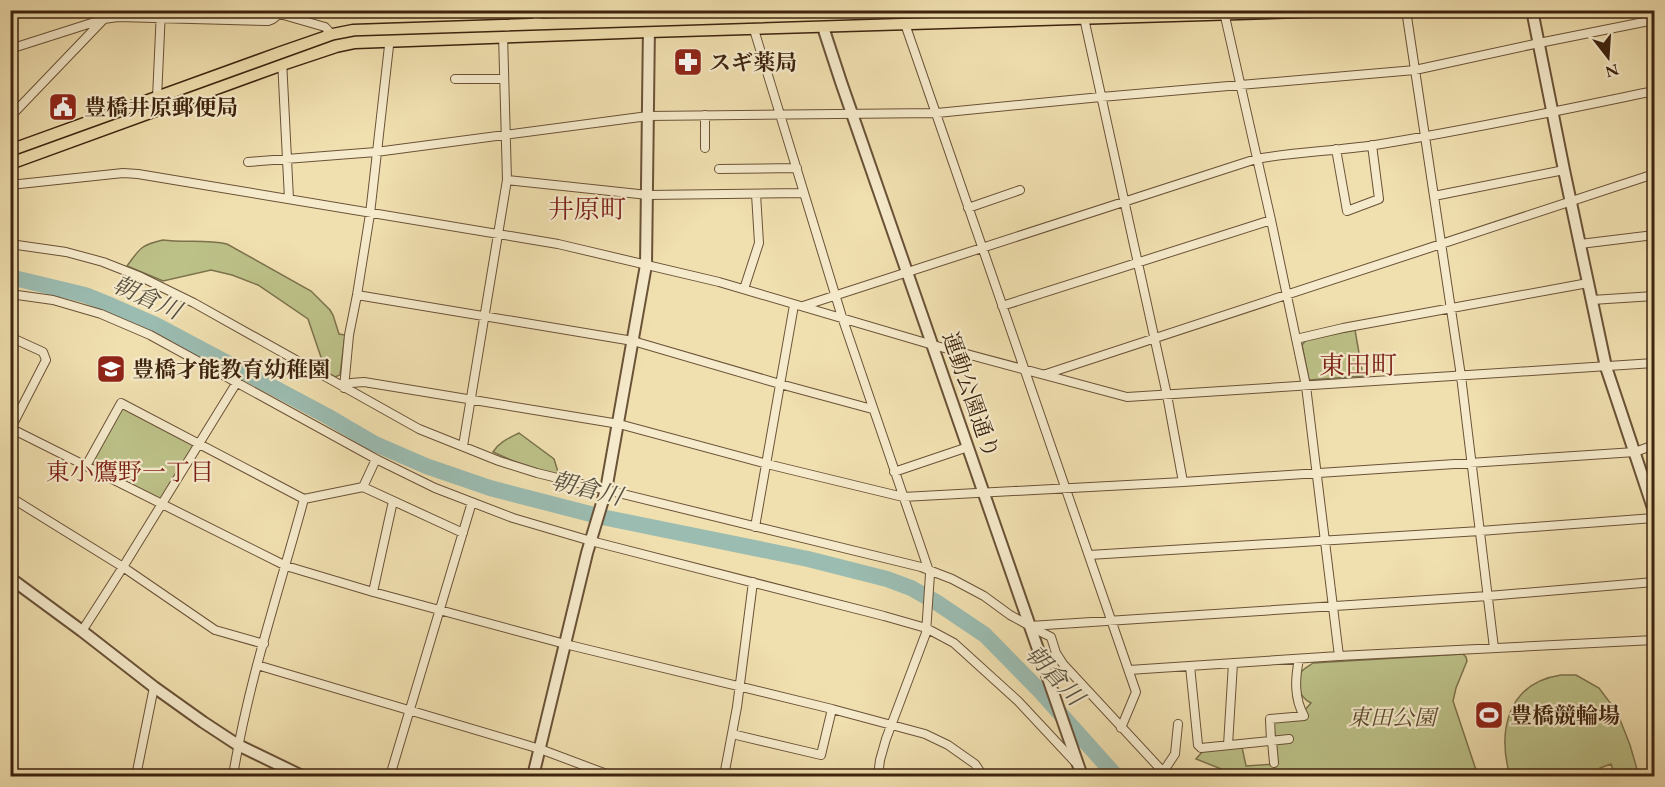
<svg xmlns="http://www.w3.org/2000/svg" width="1665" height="787" font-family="'EB Garamond','Noto Serif JP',serif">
  <rect width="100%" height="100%" fill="#f0dfaf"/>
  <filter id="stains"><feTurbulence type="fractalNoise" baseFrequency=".00333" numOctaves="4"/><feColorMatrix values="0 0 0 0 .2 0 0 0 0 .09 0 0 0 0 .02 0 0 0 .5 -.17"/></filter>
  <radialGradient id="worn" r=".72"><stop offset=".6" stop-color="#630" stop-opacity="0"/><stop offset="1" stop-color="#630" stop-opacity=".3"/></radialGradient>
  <path fill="#bcc188" stroke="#7c724c" stroke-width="1.5" d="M163,240C185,243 206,239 227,244L311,291L330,310L333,315L339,334L345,335L340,375L335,377L326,372L308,319L258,285L232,275L211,270L163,281L127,266C140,248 141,245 163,240Z
    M1355,330L1363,376L1309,380L1302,345L1306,340Z
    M121,403L199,444L161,503L86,466Z
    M519,433L554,459L559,475L531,469L493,452C499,442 509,438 519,433Z
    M1463,654L1466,657L1467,661L1456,688L1453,701L1478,776H1239L1196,759L1203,751L1242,747L1246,766L1277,764L1275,747L1278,737L1275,736L1273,723L1278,720H1296L1311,703C1300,698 1294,683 1301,672C1304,668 1309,666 1313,663Z
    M1561,675H1576L1599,688L1617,712L1630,745L1639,776H1615L1611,764L1600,768L1601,774C1587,778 1580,772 1566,776H1510C1497,730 1508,683 1561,675Z"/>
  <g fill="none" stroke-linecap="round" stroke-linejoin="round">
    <path stroke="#9bbcb1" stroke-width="16" d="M10,277L85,295L110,305L156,325L327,416L373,443L426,466L490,488L602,517L808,559L887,579L911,588L936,602L985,635L1040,691L1116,776"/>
    <g stroke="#6a5237" stroke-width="10">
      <path id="minor" d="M266,10L325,27L333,36
        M537,10V28
        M748,10L842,317L930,574L926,633L886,739L880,760L878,776
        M1077,10L1084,18L1167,395L1183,482
        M1406,10L1461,376L1494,648
        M1224,12L1271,220L1306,386L1339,656
        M904,21L1136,692L1121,728
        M390,37L370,214L357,295L349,335L344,388L351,383L364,382L619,424L767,464L903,497L1183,482L1635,452L1654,445
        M10,49L104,19L118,17L268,21L273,19L279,14V10
        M282,60L289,199
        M455,79H504
        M157,98L161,10
        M705,115V148
        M10,117L103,20
        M1336,149L1347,211L1379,199L1372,145
        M248,162L376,152L648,116L937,113L1101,97L1415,70L1539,43L1654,20
        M719,169L797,168
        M507,180L648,195L804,193
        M10,185L123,173L138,174L558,244L719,282L933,345L1127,397L1654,363
        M1434,196L1564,170
        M968,208L1020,190
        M10,244L66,252L103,262L141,277L194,303L419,429L499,461L537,473L921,567L952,579L984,596L1010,615L1030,626L1488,596L1654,582
        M1580,244L1654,235
        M744,289L759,243L756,194
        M10,294L53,300L101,314L150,335L376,459L435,488L513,518L591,541L884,616L926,628L954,643L1018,701L1075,762
        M357,295L633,341L780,384L872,409
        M1592,300L1654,296
        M803,306L1256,159C1295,152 1335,151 1375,145C1468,130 1562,110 1654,91
        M1002,306L1271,220
        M10,337L43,352L46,360L11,428
        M1296,339L1343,328L1588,283
        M1046,374L1654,174
        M10,428L286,566L373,592L565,644L832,709L925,734L948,745L975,764L983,776
        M463,446L507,180L503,34
        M86,466L121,403L304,499L363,487L463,533
        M894,472L968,447
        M363,487L376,459
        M10,497L123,567L215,630L264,644
        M755,527L794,305
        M1089,555L1480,531L1654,518
        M373,592L393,501
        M1031,627L1051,637L1056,653L1063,664L1167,776
        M82,631L123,567L237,382
        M257,665L540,749L612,776
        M1190,666L1198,745L1201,748L1289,739
        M1129,670L1339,656L1654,640
        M732,734L821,755L832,709
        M1271,741L1270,719L1304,716C1294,698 1295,679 1299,659
        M1272,741L1274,763
        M1228,745L1233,663
        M1163,772L1175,754L1178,724
        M136,776L154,687
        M233,776C248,682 279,591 304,499
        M390,776L472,502
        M724,776L737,707L753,582"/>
    </g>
    <g stroke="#6a5237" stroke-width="14">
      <path id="tertiary" d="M1532,10L1564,170L1606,367L1654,511
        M822,20L823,27L841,82L1082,776
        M10,578L82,631L154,687L203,722L238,745L302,776
        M533,776L587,553L606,490L646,265L649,25"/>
    </g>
    <g stroke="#3d230f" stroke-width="15">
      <path id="primary" d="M10,151L281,53L333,35L353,31L984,10
        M10,163L282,64L336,46L355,42L649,31L1333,10"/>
    </g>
    <use href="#minor" stroke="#f5eacb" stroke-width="8"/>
    <use href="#tertiary" stroke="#f5eacb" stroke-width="10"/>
    <use href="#primary" stroke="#f0dfaf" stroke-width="12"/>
    <path stroke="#3d230f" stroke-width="1.5" d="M10,157L334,40L355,36L1154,10"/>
  </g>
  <defs>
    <g id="pharmacy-square" transform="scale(1.5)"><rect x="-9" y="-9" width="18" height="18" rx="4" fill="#8f2418" stroke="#f5eacb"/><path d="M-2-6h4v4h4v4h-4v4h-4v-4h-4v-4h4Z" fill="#fff"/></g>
    <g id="civic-square" transform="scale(1.5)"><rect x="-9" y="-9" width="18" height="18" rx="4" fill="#8f2418" stroke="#f5eacb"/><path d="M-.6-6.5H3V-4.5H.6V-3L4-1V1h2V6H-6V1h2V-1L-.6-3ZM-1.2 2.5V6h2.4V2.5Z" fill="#fff"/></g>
    <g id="school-square" transform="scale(1.5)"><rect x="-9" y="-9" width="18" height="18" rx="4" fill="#8f2418" stroke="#f5eacb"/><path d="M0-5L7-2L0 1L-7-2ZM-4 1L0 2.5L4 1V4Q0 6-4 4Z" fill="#fff"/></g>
    <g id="stadium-square" transform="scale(1.5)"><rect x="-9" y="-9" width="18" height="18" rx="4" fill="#8f2418" stroke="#f5eacb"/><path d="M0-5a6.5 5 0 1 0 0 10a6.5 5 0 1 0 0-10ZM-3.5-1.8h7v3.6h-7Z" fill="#fff"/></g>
  </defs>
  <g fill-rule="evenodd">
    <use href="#pharmacy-square" x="688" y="62"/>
    <use href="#civic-square" x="63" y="107"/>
    <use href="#school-square" x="111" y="369"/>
    <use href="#stadium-square" x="1489" y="715"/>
  </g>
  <g text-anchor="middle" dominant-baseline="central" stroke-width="4.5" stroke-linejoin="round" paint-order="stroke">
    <g font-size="22" font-weight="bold" fill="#3d230f" stroke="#f5eacb" text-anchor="start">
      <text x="709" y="62">スギ薬局</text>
      <text x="84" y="107">豊橋井原郵便局</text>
      <text x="132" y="369">豊橋才能教育幼稚園</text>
      <text x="1510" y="715">豊橋競輪場</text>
    </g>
    <g font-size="22" fill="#3d230f" stroke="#f5eacb">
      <text transform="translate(971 395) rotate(71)">運動公園通り</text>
    </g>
    <g font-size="22" font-style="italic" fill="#5d4a2d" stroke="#f5eacb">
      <text x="1392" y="717">東田公園</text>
    </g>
    <g font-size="24" font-style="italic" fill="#595140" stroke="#f5eacb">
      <text transform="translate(147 297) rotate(24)">朝倉川</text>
      <text transform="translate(587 488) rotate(14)">朝倉川</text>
      <text transform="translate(1055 675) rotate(47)">朝倉川</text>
    </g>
    <g font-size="24" fill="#7a1f14" stroke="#f5eacb">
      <text x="130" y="471">東小鷹野一丁目</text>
    </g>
    <g font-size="26" fill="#7a1f14" stroke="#f5eacb">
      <text x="587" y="209">井原町</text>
      <text x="1358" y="365">東田町</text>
    </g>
  </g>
  <rect width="1665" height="787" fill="none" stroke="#f0dfaf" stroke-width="36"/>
  <rect x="12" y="12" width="1641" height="763" fill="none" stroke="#3d230f" stroke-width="3"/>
  <rect x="18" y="18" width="1629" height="751" fill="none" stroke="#3d230f" stroke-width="1.5"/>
  <g transform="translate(1608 57) rotate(163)" stroke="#f5eacb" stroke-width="4.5" paint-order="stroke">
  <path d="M0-4.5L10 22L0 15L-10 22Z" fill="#3d230f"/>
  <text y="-9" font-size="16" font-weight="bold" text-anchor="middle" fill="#3d230f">N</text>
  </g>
  <rect width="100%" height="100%" filter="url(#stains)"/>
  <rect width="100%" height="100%" fill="url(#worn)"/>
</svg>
